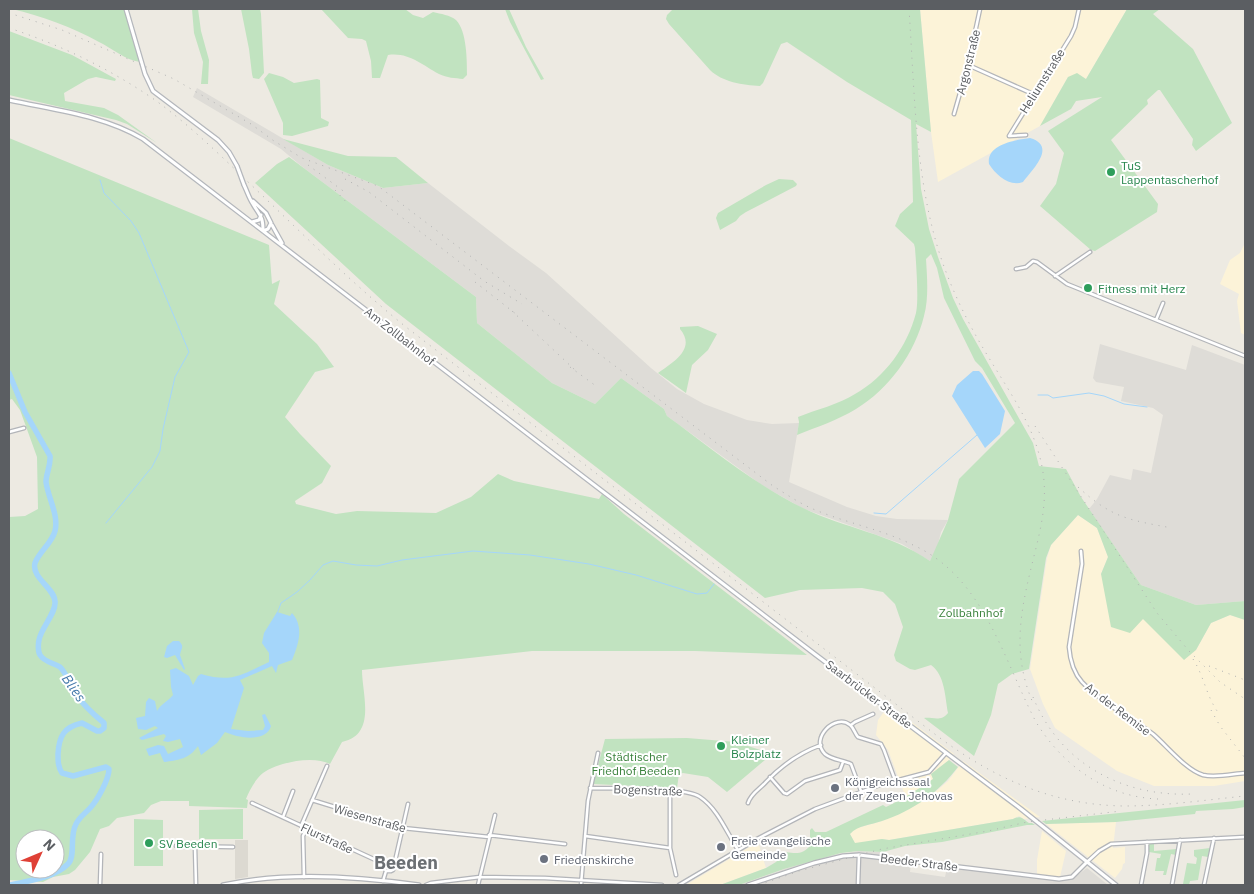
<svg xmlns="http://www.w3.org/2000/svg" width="1254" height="894" font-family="'IBM Plex Sans',sans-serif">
  <rect width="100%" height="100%" fill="#edeae2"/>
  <path fill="#fcf3d8" d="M920,9H1127L1086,79L1068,77L1040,126L938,182L931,132Z
    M1245,243V335L1241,333L1237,301L1239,294L1220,284L1230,260L1240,253Z
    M1078,515L1097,528L1108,557L1101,574L1143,619L1196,650L1211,623L1230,615L1245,620V781L1214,786H1154L1117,771L1055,728L1043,704L1030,669L1047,558L1051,545Z
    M889,705L954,754L949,760L931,774L933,779L906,798L888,750L876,735L878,720Z
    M963,761L1040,817L1024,819L1019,816L1013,819L889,840L882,839L855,844L850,834L854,829L882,821L927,799L948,781Z
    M1116,822L1113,848L1125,847V863L1123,864L1122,869L1115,878L1046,824Z
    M1042,831L1066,851L1060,877L1037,875V860Z
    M758,842L766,868L720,885H686Z"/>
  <path fill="#dedcd7" d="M197,88L328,165L383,188L428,183L509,246L546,273L651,368L677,389L704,404L747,420L772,424L799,423L789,482L847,507L876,516L897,519L948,520L941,532L937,548L930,561L902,544L804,509L763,486L667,416L664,409L621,378L595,404L552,383L477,323L476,297L305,169L281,149L193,97Z
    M1100,344L1186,370L1192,345L1245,365V601L1196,605L1141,585L1089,509L1097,499L1110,475L1131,480L1133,469L1151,473L1163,415L1153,408L1121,401L1124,387L1096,382L1093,378Z
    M858,851L883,852L882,858L911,863L910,872L945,877L947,868L1065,880L1072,879L1087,868L1108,885H739L805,862Z"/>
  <path fill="#dcd9d1" d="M235,840H248V877L235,879Z"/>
  <path fill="#c1e3c0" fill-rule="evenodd" d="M12,9H124L140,62C125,60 112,48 99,42C72,27 41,16 12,9Z
    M192,9H198L201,31L209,60L208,84H201L203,62L194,33Z
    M241,9H260L261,14L264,73L259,79L253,78L252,74L249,49Z
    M321,9H405L413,15L423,18L433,12C441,14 450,15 456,20C467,31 467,61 467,75L463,79C455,78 447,78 439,74C422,65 409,52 388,55L380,78H372L371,61L366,41L362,39L348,38Z
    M505,9H509L526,47L544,79L541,80L510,22Z
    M673,9H920L931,132L916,124L921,189L929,229L938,257L953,298L963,319L1033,443L1039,466L1066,469L1081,497L1141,585L1196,605L1245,601V620L1230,615L1211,623L1196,650L1184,660L1143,619L1130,633L1111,627L1101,574L1108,557L1097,528L1078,515L1051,545L1046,558L1029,669L1012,674L998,684L991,715L974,756L924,718C933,717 941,722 948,713C945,697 945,675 931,665L915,670L910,669L896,661L894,655L903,627L895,604L883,592L862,588L800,590L765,598L386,304L255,183L277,164L289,157L476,297L477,323L552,383L595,404L621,378L664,409L667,416C710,447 755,485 803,508C846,529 889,533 930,561L948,520L959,479L1015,423L982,368L975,361L944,298L937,268L931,254L926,259C927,277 929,297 924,316C915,353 889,389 856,409C838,420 817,427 797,435L799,422L798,417C815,410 840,404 855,394C885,377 907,347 916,313C919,301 916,262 915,248L914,244L895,226L900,214L913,202L911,120L847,82L787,42L781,44L763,83L760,86C743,85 722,82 710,70L669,24L666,19L667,15Z
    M1127,9H1160L1153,14L1193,49L1232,123L1196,151L1192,145L1193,139L1160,90H1158L1147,100L1148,104L1111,140L1158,204L1157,212L1095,251L1091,250L1040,206L1056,184L1064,153L1048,131L1102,97L1076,101L1071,109L1040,126L1068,77L1077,73L1086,79Z
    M9,31L72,55L116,79L115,81L96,77L88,79L64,93L65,101L104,108L118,115L157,143L127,124L116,120L9,95Z
    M269,73L283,77L294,83L317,79L320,80L321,118L329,122L328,126L292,136L283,135V123L264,79Z
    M9,138L269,245L272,284L280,280L274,304L317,344L334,367L315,372L285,417L300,434L331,466L322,483L295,501L296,504L336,514L357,511L436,513L471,497L498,474L514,481L599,499L602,494L624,514L807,655L695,651H532L362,670C362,694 377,735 342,742L330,764C313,755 279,762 263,773C256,778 249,791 246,799L248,800L247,808L189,806V801H161L151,805L144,813L117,818L109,826L100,829L90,852L75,870L69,874L53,877L43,882L9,880V517L25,516L38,509L37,457L20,410L12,399L9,400ZM25,839H55V869H25Z
    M283,139L348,156L396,157L428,183L383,188L328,165Z
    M779,179L793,180L797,184L796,186L746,212L740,216L736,221L720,230L716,218L718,213L766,185Z
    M698,326L717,334L708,350L692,365L686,393L658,373C672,363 697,349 680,329V327Z
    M687,738L736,742L772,754L727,792L708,777L683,773L679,774L677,788L593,784L605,739Z
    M949,760L958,767C939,792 913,811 882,821C871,825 858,825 850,834L855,843L882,839L889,840L1013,819C1021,815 1022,818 1029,823H1032L1035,825H1027L942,842L905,846L883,852L858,851L841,853L784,869L739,885H720L766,868L776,862L786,852C797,854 803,854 810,846V830L812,828L815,832H826L883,805L886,807C903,799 917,790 933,779L931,774Z
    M1245,800V807L1233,809L1196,811L1195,814L1116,822L1046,824L1042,821Z
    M243,809V839H199V810Z
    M134,819L163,820V866H134Z
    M1149,844H1154V851L1177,849L1176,855L1171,854L1166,875H1163L1164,871H1155L1157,858H1160L1161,854L1149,852Z
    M1210,848L1208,857L1202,856L1198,880L1190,881L1189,885L1183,884L1187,863L1196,864L1197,858L1194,856V850Z"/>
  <path fill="#a5d6fa" d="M1030,138C1057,146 1033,169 1023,182C1009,187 996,175 989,164C986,144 1016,140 1030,138Z
    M973,371H979L982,374L1005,411L1000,434L985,448L952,396L957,385Z
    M277,612L290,616L292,613C304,626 299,644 292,660L278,665L276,673L272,666L240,680L244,688L231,729L248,731L263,730L265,726L262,715L265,714L271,726C266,743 238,738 225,732L217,743L201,755L198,746C189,759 179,760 164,762L160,753L149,756L146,749L158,745L164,746L168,754L183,747L180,739L168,742L163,741L166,736L164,734L142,740L139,738L158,728L155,726L146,730L138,729L136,718L145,716L146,702L149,698L155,701L157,711C161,704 167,702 173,695L171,687L170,670L176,668L189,676L193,685L198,676L201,674C232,683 241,675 269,662V653L262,643L264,633Z
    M173,641H179C185,647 181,648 180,655L185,669L184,670L175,655L167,658L164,657L167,646Z"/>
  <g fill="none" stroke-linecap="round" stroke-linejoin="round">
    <path stroke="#a5d6fa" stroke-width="1" d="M100,180L104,193L131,221L139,233L189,352L175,377L163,429L160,451L152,467L106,523
      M1038,395H1048L1053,398L1089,393L1104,396L1124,404L1147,407
      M874,513L886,514L977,435
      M277,614L281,603L297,592L310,580L323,565L333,561L356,565L377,566L402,560L473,551L530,555L589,564L636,575L697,594L707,593L714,584"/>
    <path stroke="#a5d6fa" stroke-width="5.5" d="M9,373L25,412L50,456C51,466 46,473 46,482C48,498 59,515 55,531C52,543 39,552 35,563C31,578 55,588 55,602C56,613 41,628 39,640C38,644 38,652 40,655C44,662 54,663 60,667C67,673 69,686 75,693C83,705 93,714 104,723V728L100,731H97L82,723C64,727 59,736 58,754C58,761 58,767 62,773L73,776L106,767L109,769C109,779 98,799 91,807C86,813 80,816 76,824C69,837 76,856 68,864C54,878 28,881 10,885"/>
    <g stroke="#b3b5b9" stroke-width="5">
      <path id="minor" d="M968,65L1033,94
        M954,114L968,65L980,9
        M1026,135L1009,136L1071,36L1075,27L1079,9
        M1016,269L1026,267L1033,261L1037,262L1067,284L1245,356
        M1055,276L1090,252
        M1156,320L1163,303
        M9,432L24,428
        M1081,551L1082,564L1069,647C1070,660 1073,672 1082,682C1102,703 1130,717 1153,734C1167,746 1186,770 1203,775C1216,778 1232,774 1245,773
        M851,725L855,722L873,714
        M770,777L784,793L787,794L805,781L840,770L843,762
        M590,788C613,789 684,786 700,797C718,809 727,833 738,850
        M670,790V848L676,875
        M861,791L851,764C843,760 832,760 825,754C809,738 836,713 850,725C854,728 855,734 858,737L881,744L884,750L895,780
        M312,800L403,828L489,837
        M252,803L380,862L386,871L383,881
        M748,803C751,793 760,789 766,782C782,765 799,753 821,745
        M283,817L293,791
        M301,826L327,766
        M489,835L565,844
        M585,836L670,848
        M176,846L233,847
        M195,847L196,885
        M1087,862L1099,851L1111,844L1245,837
        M386,871H391L393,870L408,804
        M304,877L303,836L306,829
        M100,885L101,854
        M426,885L431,883L480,877L545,878L662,885
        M478,885L495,815
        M581,885L588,801L598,753
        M679,885L757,839L815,809L880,785L929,772L946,753
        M858,885L859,855
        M1141,885L1147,853V842
        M1172,885L1180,840
        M1204,885L1214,838"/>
    </g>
    <g stroke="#b3b5b9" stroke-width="5.5">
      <path id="tertiary" d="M223,885C285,871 356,876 419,885
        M748,885L814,863L843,856L859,855L1059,879L1072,877L1087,862"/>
    </g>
    <g stroke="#b4b7bc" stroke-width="5.5">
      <path id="secondary" d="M126,9L145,74L153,91L218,140L229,152L237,166
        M9,100C54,110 103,115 143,139L816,655L1021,809L1116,885
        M244,185C247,191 249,198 253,204C260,216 263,216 263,231
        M253,201L266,213L271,223L268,229L263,231
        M252,222L259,220L261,215
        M272,225L282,243"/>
    </g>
    <use href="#minor" stroke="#fff" stroke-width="2.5"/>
    <use href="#tertiary" stroke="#fff" stroke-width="3"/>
    <use href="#secondary" stroke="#fff" stroke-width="3"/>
    <path stroke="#b1b2b2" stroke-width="1" stroke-dasharray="1 6" stroke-linecap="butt" d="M909,9C915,97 915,195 948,277C959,305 973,332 989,358C1012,396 1040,434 1044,481C1046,505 1041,528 1035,552C1022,605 1010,650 1033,703
      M9,13L62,30L174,79L251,124L274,141L302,158L378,186L773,486C786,494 799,503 813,509C846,523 881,529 913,545C984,577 1003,659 1036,722C1063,766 1106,797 1158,799
      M9,28C61,45 110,69 155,100C188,124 217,152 246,180C299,230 350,282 406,327L936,735C993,778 1052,805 1124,806C1165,806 1205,800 1245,796
      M308,165L346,193
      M345,179L369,192L484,281L522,304
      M335,190L349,205
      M475,282L516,314
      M512,311L575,370
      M570,367L596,386
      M1035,426L1157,613L1189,651L1220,682L1245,699
      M1078,487C1112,518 1129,520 1172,528
      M1193,659C1205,678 1206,697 1220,715
      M1209,666L1245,680
      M1033,697C1060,764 1123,797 1192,794
      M1211,710L1220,726L1245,758
      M759,885L799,871L882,849L988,831L1027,822L1121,811"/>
    <g stroke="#b4b7bc" stroke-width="5.5" stroke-linecap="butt">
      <path id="secondary-bridge" d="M237,166L244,185"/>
    </g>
    <use href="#secondary-bridge" stroke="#fff" stroke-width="3"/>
  </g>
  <g fill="#2e9e5b" stroke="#fff" stroke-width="2">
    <circle cx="1111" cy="172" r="5"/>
    <circle cx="1088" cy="288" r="5"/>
    <circle cx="721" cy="746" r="5"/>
    <circle cx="149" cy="843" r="5"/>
  </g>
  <g fill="#6b7280" stroke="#fff" stroke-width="2">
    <circle cx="835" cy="788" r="5"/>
    <circle cx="721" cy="847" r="5"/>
    <circle cx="544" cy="859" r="5"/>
  </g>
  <g text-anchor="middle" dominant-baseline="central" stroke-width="4" stroke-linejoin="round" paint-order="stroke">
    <g font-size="12" fill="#5b5e62" stroke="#fff">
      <text transform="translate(968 62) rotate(-76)">Argonstraße</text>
      <text transform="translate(1042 81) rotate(-58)">Heliumstraße</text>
      <text transform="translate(400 336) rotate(38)">Am Zollbahnhof</text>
      <text transform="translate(869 694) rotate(37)">Saarbrücker Straße</text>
      <text transform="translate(1118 709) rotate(37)">An der Remise</text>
      <text transform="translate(648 790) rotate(2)">Bogenstraße</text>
      <text transform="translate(370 818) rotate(16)">Wiesenstraße</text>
      <text transform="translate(327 838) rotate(25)">Flurstraße</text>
      <text transform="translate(919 862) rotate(7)">Beeder Straße</text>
    </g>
    <g font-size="12" fill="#27864d" stroke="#fff" text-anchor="start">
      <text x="1121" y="165">TuS<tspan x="1121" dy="14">Lappentascherhof</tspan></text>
      <text x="1098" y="288">Fitness mit Herz</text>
      <text x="731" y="739">Kleiner<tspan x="731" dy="14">Bolzplatz</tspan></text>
      <text x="159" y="843">SV Beeden</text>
    </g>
    <g font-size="12" fill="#3a823c" stroke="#fff">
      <text x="971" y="612">Zollbahnhof</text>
      <text x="636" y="756">Städtischer<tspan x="636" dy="14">Friedhof Beeden</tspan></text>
    </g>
    <g font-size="12" fill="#5b616d" stroke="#fff" text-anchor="start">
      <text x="845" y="781">Königreichssaal<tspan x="845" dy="14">der Zeugen Jehovas</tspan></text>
      <text x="731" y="840">Freie evangelische<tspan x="731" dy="14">Gemeinde</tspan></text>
      <text x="554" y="859">Friedenskirche</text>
    </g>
    <g font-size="14" font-style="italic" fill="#4378aa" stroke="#fff">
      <text transform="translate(74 688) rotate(55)">Blies</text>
    </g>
    <g font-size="18" font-weight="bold" fill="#6c7074" stroke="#fff">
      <text x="406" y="862">Beeden</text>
    </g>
  </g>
  <rect width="1254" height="894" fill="none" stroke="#5b5e62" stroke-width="20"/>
  <g transform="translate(40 854) rotate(46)"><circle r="24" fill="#ffffff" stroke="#bdbfc0"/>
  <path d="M0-4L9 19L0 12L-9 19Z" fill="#df4036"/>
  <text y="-8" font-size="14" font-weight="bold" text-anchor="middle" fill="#5b5e62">N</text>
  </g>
</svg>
